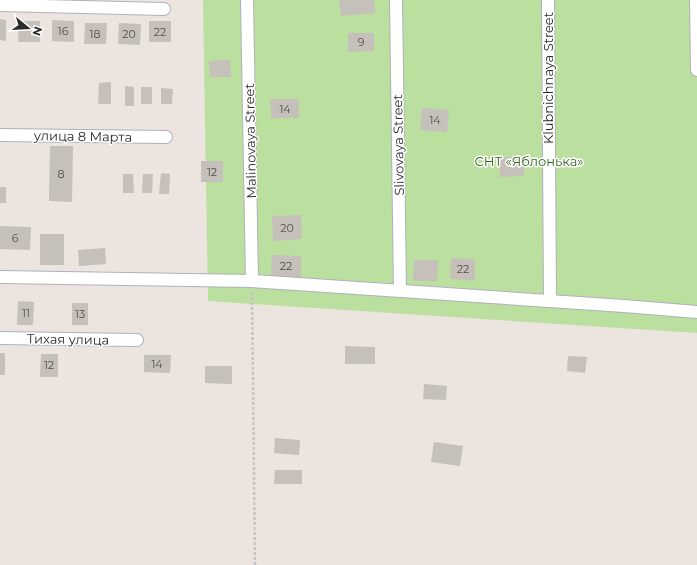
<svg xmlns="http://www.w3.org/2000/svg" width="697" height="565" font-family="Montserrat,sans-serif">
  <rect width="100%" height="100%" fill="#ece4de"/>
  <path fill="#bbdf9e" d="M203,0H697V333L208,301Z"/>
  <path fill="#c5c0b9" d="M339,0H374L375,13L341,16Z
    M0,19L6,20V41L0,40Z
    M52,20L74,21V42L52,41Z
    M19,21H40V42H18Z
    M149,21H171V42H149Z
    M85,23H107L106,44H84Z
    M119,23L141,24L140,45L118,44Z
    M348,33H374V51L348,52Z
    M230,60L231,77H210L209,61Z
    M111,82V104H98L99,83Z
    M125,86L134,87V106H125Z
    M141,87H152V104H141Z
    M161,88L173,89L172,104H161Z
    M270,99H299V118H271Z
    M422,108L449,110L447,132L420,130Z
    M50,146H73L72,202L49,201Z
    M499,157H524V176L500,177Z
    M201,161H223V182H201Z
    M161,173L170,174L169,194H159Z
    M123,174H133L134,193H123Z
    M143,174H153L152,193H142Z
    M0,187H6V203H0Z
    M301,215L302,239L273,241L272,216Z
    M0,226L31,227L30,250L0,249Z
    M40,234H64V265H40Z
    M105,248L106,264L79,266L78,250Z
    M272,255L301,256V277L271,276Z
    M451,258L475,259V281L450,279Z
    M414,260H438L437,281H413Z
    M18,301L34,302L33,325H17Z
    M72,303H88V325H72Z
    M345,346L375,347V364H345Z
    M0,353H5V375H0Z
    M41,354H58V377H40Z
    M144,355H171L170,373L144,372Z
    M568,356L587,357L585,373L567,371Z
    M205,366H232V384L205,383Z
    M424,384L447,386L446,400L423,399Z
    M275,438L300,440L299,455L274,453Z
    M434,442L463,446L460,466L431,462Z
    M275,470H302V484H274Z"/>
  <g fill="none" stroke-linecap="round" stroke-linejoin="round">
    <g stroke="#aeb2bb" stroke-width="14">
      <path id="minor" d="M247,0L252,281
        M396,0L400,291
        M548,0L550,301
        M696,0L697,70
        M0,5L164,9
        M0,135L166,137
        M0,277L252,281L624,306L697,312
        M0,338L137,340"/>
    </g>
    <path stroke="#c4c4c4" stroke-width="2.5" stroke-dasharray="3 2" stroke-linecap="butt" d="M252,292L255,565"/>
    <use href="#minor" stroke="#fff" stroke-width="12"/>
  </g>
  <g text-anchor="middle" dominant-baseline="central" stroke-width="3" stroke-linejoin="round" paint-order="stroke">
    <g font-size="11" fill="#52504e">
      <text x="63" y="31">16</text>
      <text x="160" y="32">22</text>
      <text x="95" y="34">18</text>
      <text x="129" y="34">20</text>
      <text x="361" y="42">9</text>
      <text x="285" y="109">14</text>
      <text x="435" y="120">14</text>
      <text x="212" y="172">12</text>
      <text x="61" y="174">8</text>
      <text x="287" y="228">20</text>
      <text x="15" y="238">6</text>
      <text x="286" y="266">22</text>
      <text x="463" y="269">22</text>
      <text x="26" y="313">11</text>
      <text x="80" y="314">13</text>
      <text x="157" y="364">14</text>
      <text x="49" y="365">12</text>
    </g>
    <g font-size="13" fill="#2b2b2b" stroke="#fff">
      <text transform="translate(548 78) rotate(-90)">Klubnichnaya Street</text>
      <text transform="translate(83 136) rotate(1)">улица 8 Марта</text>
      <text transform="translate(250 141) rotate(-91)">Malinovaya Street</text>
      <text transform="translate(398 145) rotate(-91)">Slivovaya Street</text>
      <text transform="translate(68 339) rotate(1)">Тихая улица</text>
    </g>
    <g font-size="13" fill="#35641f" stroke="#fff">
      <text x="529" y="161">СНТ «Яблонька»</text>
    </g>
  </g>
  <g transform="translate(28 28) rotate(108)" stroke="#ffffff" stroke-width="3" paint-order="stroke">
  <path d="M0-3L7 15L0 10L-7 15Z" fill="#2b2b2b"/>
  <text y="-6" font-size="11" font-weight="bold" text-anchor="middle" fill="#2b2b2b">N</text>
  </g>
</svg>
